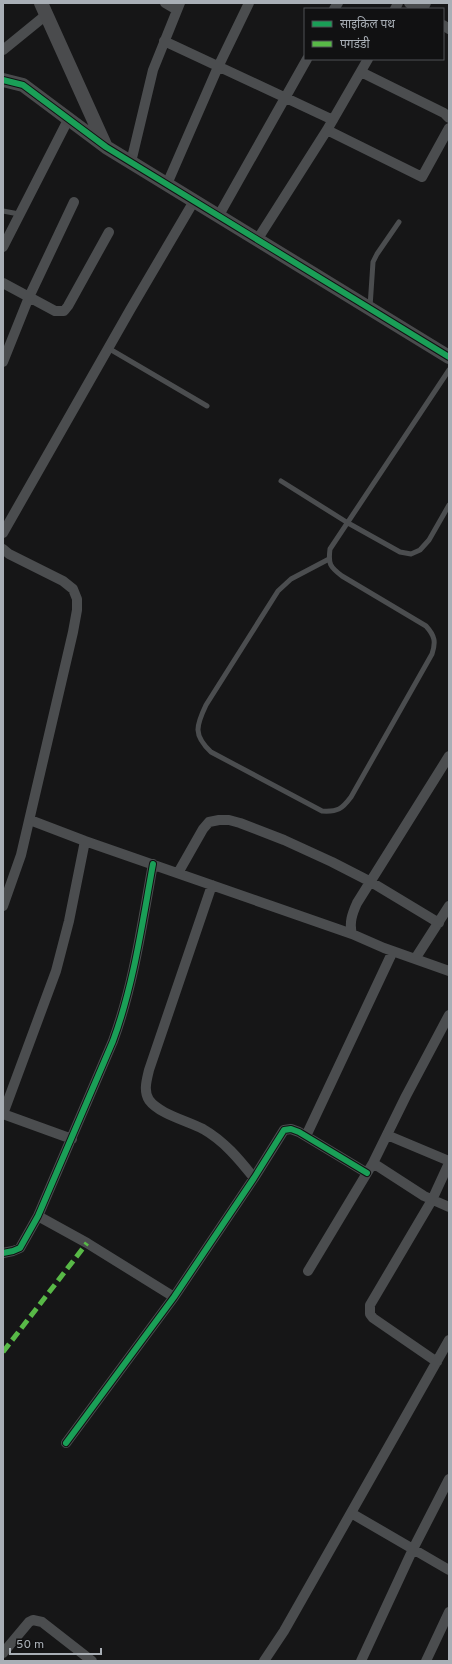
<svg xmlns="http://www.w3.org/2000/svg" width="452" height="1664" font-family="Overpass,'Noto Sans Devanagari',sans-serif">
  <rect width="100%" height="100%" fill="#161617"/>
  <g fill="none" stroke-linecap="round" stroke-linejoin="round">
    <path stroke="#4b4d4f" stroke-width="5" d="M3,211L19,214
      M370,307L373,262L377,254L399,222
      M108,348L207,406
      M281,481L348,523L400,552L411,554L420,550L429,540L449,505
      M329,559L291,579L278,591L206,705C196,726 193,735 211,752L322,811C338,812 342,809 351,797L432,654C436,642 435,636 426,626L342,576C330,567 328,564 330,549L449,370"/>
    <path stroke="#4b4d4f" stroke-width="10" d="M165,3L177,10
      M409,3L418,9
      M334,9L338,3
      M395,9L398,3
      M423,9L426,3
      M443,25L449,29
      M164,41L333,120
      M3,50L46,15
      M361,72L444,113L449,118
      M327,130L422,177L449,128
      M131,162L153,70L180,3
      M167,184L218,67L249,3
      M219,215L307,59
      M257,240L327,130L368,59
      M3,247L69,118
      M3,283L55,311H64L68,306L109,232
      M3,362L29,297L74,202
      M3,533L130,310L194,201
      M3,549L9,554L63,581L73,589L77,599V610L73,632L21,855L3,906
      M449,756L357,903C352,914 349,923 352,934L384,948L449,971
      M30,820L85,841L352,934
      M178,873L203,829L209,822L219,820H229L240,823L284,840L332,862L371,882L439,923
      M212,885L149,1070C147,1079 143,1091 149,1100C159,1114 188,1121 203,1129C224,1141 239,1159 254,1178
      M415,959L449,906
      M3,1114L56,971L69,921L85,841
      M3,1114L72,1139
      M387,1135L449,1161
      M306,1136L393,951
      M373,1163L424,1196L449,1207
      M38,1216L87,1243L174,1297
      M3,1253L13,1251L20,1248L38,1216L113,1041C134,984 142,924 153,864
      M308,1271L373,1163L406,1096L449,1015
      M437,1362L373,1318L370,1314V1305L432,1200L449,1163
      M66,1443L174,1297L254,1178L284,1130L291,1129L299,1132L367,1173
      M351,1513L449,1570
      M3,1653L29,1622L33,1620L42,1622L92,1661
      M264,1661L284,1631L449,1340
      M361,1661L413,1549L449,1479
      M426,1661L449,1612"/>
    <path stroke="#4a4b4d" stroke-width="14" d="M41,3L105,145
      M3,80L23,85L106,147L449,357"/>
    <path stroke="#58b947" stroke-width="5" stroke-dasharray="10 5" stroke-linecap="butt" d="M3,1352L87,1243"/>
    <g stroke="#111112" stroke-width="8">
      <path id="cycleway" d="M3,80L23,85L106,147L449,357
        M3,1253L13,1251L20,1248L38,1216L113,1041C134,984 142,924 153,864
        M66,1443L174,1297L254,1178L284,1130L291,1129L299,1132L367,1173"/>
    </g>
    <use href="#cycleway" stroke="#1a9f57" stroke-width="6"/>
  </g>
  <rect width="452" height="1664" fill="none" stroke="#a9afb6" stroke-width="8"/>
  <rect x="304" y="8" width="140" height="52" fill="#111112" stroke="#4e5054"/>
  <rect x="312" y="21" width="20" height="6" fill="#1a9f57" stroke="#4e5054"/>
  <text x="340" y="28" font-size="12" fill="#a9afb6">साइकिल पथ</text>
  <rect x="312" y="41" width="20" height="6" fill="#58b947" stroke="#4e5054"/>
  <text x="340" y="48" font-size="12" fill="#a9afb6">पगडंडी</text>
  <path d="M10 1648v6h91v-6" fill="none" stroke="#a9afb6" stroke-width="2"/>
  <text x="16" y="1648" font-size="12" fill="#a9afb6" stroke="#111112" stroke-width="3" paint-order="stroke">50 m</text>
</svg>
